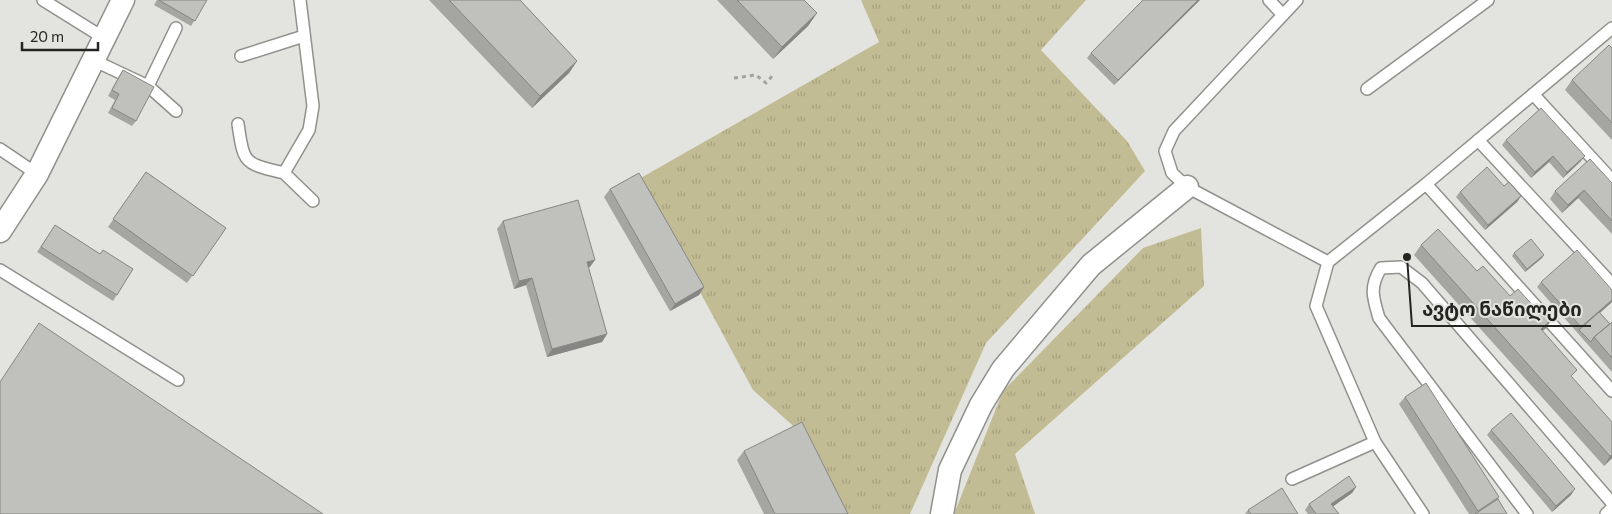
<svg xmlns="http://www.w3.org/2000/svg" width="1612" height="514" font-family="Commissioner,'Noto Sans Georgian',sans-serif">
  <defs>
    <pattern id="grass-tufts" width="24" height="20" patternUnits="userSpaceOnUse" patternTransform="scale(1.25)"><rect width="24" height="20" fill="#c2bc94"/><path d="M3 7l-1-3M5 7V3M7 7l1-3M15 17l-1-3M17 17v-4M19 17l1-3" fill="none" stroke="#a7a17f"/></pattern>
  </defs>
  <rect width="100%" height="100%" fill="#e3e3df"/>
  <path fill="url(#grass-tufts)" d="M861,0H1086L1041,50L1127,141L1145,171L986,343L910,514H841L800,432L753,390L639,179L879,42Z
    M1201,228L1204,286L1015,454L1035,514H954L1003,391L1143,248Z"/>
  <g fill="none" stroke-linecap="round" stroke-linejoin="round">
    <g stroke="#90908d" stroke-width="14">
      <path id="service" d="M43,0L104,38
        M1269,0L1283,15
        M1297,0L1174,131L1165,151L1172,173L1187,187L1328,262L1316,306L1375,442L1423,514
        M241,56L304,36
        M93,60L148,86L176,111
        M148,86L176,28
        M1367,89L1488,0
        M1533,94L1612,180
        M238,124C244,165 244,163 284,173L309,130L313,106L300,0
        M1478,140L1612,284
        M0,149L37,174
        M284,173L313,201
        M1426,184L1612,391
        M1328,262L1426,184L1612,28
        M0,270L178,380
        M1292,479L1375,442
        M1527,514L1379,318C1373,298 1369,287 1381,268L1401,267L1422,283L1612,503
        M1606,514L1612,508"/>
    </g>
    <g stroke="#90908d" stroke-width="25">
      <path id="minor" d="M0,231L37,174L123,0
        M942,514L950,470L981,405L1003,369L1091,265L1187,187"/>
    </g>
    <path stroke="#a2a29f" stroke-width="3" stroke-dasharray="4 4" stroke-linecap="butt" d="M734,78L756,75L766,83L774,74"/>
    <use href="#service" stroke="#fff" stroke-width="11"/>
    <use href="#minor" stroke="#fff" stroke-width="22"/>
  </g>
  <path fill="#a5a5a2" d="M157,0H207L191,26L154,5Z
    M429,0H520L577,61L569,73L532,108Z
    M717,0H804L817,13L808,26L773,59Z
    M1143,0H1200L1114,85L1087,58L1091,53Z
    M1612,48V140L1565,90L1572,80Z
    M123,70L136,121L132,126L108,113L115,100L108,96L119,76Z
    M1506,140L1581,161L1563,178L1549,162L1531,178L1502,145Z
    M146,172L226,228L187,283L108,227Z
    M1612,183V234L1578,198L1562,213L1550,199L1555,191Z
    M1504,186L1521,196L1517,202L1485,230L1456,197L1460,192Z
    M610,189L704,287L699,295L670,311L604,197Z
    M503,221L590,267L588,268L607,334L602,342L547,357L526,285L514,289L497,229Z
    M55,225L100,254L133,269L113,301L37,252Z
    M1421,245L1477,271L1510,296L1536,309L1552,319L1546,328L1542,331L1572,378L1612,458L1604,466L1414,255Z
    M1514,253L1544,255L1542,258L1525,272L1512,256Z
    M1541,282L1612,302L1600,313L1610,324L1612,322V372L1537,287Z
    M1405,397L1499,497L1498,499L1507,514H1469L1399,404Z
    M1491,430L1571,495L1552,512L1487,435Z
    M744,451L848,514H764L737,460Z
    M1356,487L1352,493L1333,506L1339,514H1308L1305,510L1309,504Z
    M1248,510L1298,514H1245Z"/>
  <path fill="#868684" d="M1198,0H1200L1114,85L1118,80Z
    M817,13L808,26L773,59L782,47Z
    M577,61L569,73L532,108L540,96Z
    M1553,156L1549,162L1531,178L1535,172Z
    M1585,156L1581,161L1563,178L1567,172Z
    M1584,190L1578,198L1562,213L1568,205Z
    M1521,196L1517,202L1485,230L1488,225Z
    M1544,255L1542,258L1525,272L1527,269Z
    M595,260L590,267L581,270L587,262Z
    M532,278L526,285L514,289L519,281Z
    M704,287L699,295L670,311L675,304Z
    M1612,300V302L1580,330H1579L1581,327Z
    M1552,319L1546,328L1534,339L1541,329Z
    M607,334L602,342L547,357L552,349Z
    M1612,455V458L1604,466L1610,456Z
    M1356,487L1352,493L1328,510L1331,504Z
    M1575,489L1571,495L1552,512L1556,506Z"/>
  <path fill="#c0c0bc" stroke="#868684" d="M159,0H207L195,21Z
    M449,0H520L577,61L540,96Z
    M737,0H804L817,13L782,47Z
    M1143,0H1198L1118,80L1091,53Z
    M1609,45L1612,48V123L1572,80Z
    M123,70L154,87L136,121L112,108L119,94L112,90Z
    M1541,108L1585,156L1567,172L1553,156L1535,172L1506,140Z
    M1590,159L1612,183V221L1584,190L1568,205L1555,191Z
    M1487,167L1504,186L1509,182L1521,196L1488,225L1460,192Z
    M146,172L226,228L193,276L113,219Z
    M639,173L704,287L675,304L610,189Z
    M578,200L595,260L587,262L607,334L552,349L532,278L519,281L503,221Z
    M55,225L100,254L103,250L133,269L117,295L41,247Z
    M1438,229L1477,271L1483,266L1510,296L1518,289L1536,309L1540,305L1552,319L1541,329L1577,370L1571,376L1612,422V455L1610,456L1421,245Z
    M1531,239L1544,255L1527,269L1514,253Z
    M1577,250L1612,290V300L1581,327L1541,282Z
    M1599,312L1610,324L1594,337L1591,342L1579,330Z
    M1612,322V358L1594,337Z
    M39,323L323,514H0V382Z
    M1426,383L1499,497L1478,511L1405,397Z
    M1511,413L1575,489L1556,506L1491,430Z
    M802,422L848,514H775L744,451Z
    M1349,476L1356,487L1331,504L1339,514H1316L1309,504Z
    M1282,488L1298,514H1251L1248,510Z
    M1498,499L1507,514H1475Z"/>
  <path fill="none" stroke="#242423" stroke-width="2" d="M1407 257L1412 326H1591"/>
  <circle fill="#242423" stroke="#e3e3df" stroke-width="2" cx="1407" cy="257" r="5"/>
  <g font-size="19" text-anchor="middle" font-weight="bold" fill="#242423" stroke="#e3e3df" stroke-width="4" stroke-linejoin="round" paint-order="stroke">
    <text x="1502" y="316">ავტო ნაწილები</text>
  </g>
  <path d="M22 42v8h76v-8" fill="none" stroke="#242423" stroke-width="2.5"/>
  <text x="30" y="42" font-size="15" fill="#242423" stroke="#e3e3df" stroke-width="4" paint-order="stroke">20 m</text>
</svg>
